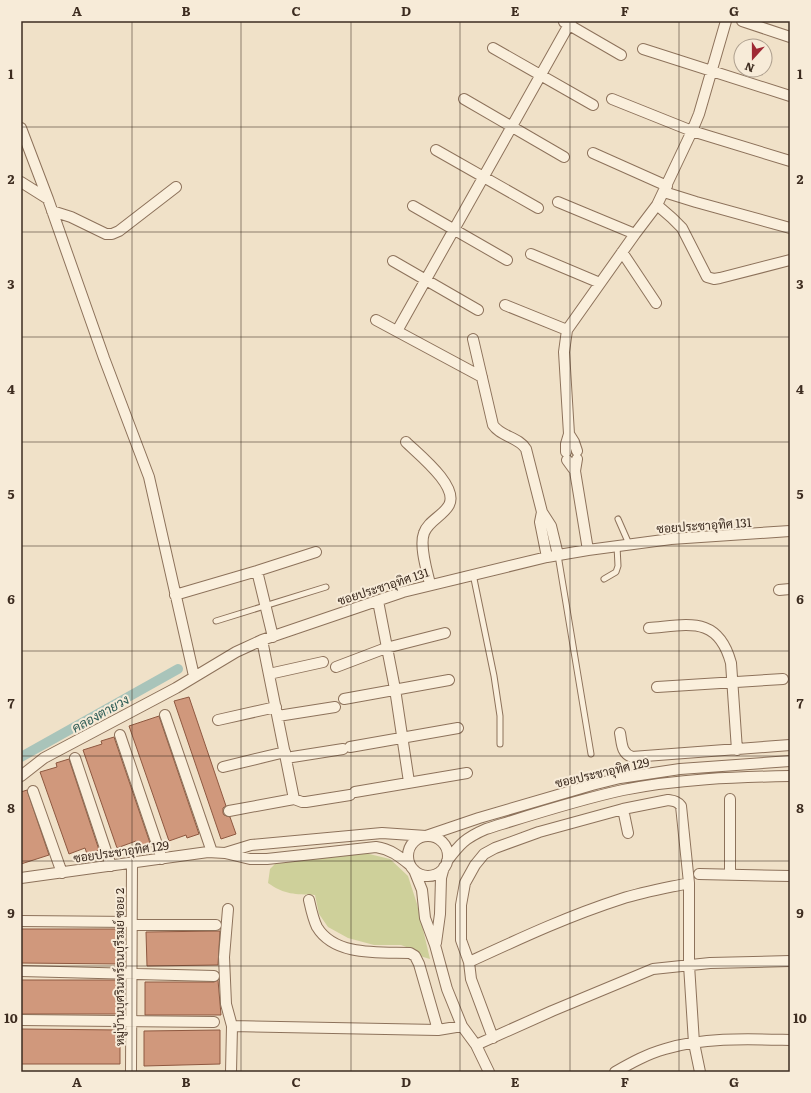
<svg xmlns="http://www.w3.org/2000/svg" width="811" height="1093" font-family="Literata,Sarabun,serif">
  <rect width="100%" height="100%" fill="#f0e1c8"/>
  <path fill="#ced09a" d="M365,853L390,859L408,876L417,904L430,959L420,956L409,948L401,945H374L348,938L328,927L319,914L315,895C295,894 285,895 268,883L270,869L278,861Z"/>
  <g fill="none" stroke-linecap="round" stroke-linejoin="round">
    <path stroke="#a9c4ba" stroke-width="10" d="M21,757L178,669"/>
  </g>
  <path fill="#d0987c" stroke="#8e5840" d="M189,697L226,806L223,808V813L224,815L230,817L236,834L221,839L174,701Z
    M159,716L199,834L187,838L186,835L169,841L129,726Z
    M114,737L150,843L138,847L136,841L117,848L83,750L102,744L101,741Z
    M69,759L99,850L87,854L85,848L69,854L40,772L57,767L56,763Z
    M27,790L49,855L21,864V792Z
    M21,929H120L121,964L21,963Z
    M219,931H220L218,965L147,966L146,932Z
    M21,980H120V1014H21Z
    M218,980L221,1015H145V982H214Z
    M21,1029L120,1030V1064H21Z
    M220,1030V1064L144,1066V1031Z"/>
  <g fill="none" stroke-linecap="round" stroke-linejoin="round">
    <g stroke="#8d725b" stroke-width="7">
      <path id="lane" d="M618,519L629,544
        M558,555L591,754
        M473,574L494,676L500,716V744
        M604,579L616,572L618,566L617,546
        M216,621L326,587"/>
    </g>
    <g stroke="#8d725b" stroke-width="12">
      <path id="street" d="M742,21L790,37
        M564,22L621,55
        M493,48L593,105
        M643,49L790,96
        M464,99L564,157
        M612,99L692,131L790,161
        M21,128L48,199L104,358L149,477L194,676
        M436,150L538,208
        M593,153L667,186
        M21,182L48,199
        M664,192L696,202L790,228
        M558,202L635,234
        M657,205L672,218L682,228L707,277L714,279L720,278L790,260
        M413,206L507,260
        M52,211L71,217L106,234H112L119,231L176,187
        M622,252L656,303
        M531,254L600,283
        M393,261L478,310
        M505,305L567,330
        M376,320L482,377
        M397,331L571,21
        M473,339L493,425C501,437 519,437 526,449L542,512L551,526L558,555
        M569,434L574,442L577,451
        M406,442C418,454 459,486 449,505C443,516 428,521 424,533C419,546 427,571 430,584
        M566,452V444L569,434L564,352L567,330L635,234L657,205L692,131L699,114L726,21
        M577,459L575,471L588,550
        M567,460L575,471
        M542,512L540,522L547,557
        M257,571L273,637
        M779,590L790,589
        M175,595L257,571L316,552
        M378,601L395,689L409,782
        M649,628C688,625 718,615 731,663L737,750
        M262,640L294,799
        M336,667L386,648L445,633
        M269,674L323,662
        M657,687L783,679
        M344,699L449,680
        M165,715L212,852
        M278,716L335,707
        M218,720L276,707
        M620,733C622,743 621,753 632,757L790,745
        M120,735L162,859
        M350,747L458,728
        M75,758L111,866
        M286,758L343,749
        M223,767L285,752
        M21,776L44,758L176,688L236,652L262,640L403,592L547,557L588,550L671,539L790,531
        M33,791L62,873
        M355,792L467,773
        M623,809L628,833
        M229,811L294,799L302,802H306L350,795
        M408 856a20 20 0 1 1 40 0a20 20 0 1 1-40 0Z
        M225,853L251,845L382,833L426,836L479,818L592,785L620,778L680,769L790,761
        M447,861C460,844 465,838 486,829C531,815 577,800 623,790C678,779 734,777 790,776
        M414,870L422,890L425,918L435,945L447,989L462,1026L476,1045L489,1072
        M699,874L790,876
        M730,875V799
        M21,878L208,852L225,853L250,859H267L376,847C390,849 399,856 410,865
        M309,900C311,909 313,919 317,927C335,957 381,952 410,953L415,956L419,964L438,1030
        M228,909L224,957L226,1004L232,1026
        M21,921L132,922
        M132,925H216
        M436,943L440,914L441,878L444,867
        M469,962C519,939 568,916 621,899C643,892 666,888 689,883
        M21,971L214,976
        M21,1020L214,1022
        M493,1038L471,979L469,962L461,940V905L465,883L475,865L484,854L495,848L539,832L623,809L668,800C674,801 677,801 681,806L689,883V965L694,1043L700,1072
        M476,1045L552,1011L653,969L710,963L790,961
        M131,1072L132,863
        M231,1072L232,1026L438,1030L462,1026
        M615,1072C631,1063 647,1054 665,1049C705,1037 749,1039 790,1040"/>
    </g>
    <use href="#lane" stroke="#faefdc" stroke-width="5"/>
    <use href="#street" stroke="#faefdc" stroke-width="10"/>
  </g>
  <path fill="none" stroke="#3d2c20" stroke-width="1" stroke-opacity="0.55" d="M132,21V1072M241,21V1072M351,21V1072M460,21V1072M570,21V1072M679,21V1072M21,127H790M21,232H790M21,337H790M21,442H790M21,546H790M21,651H790M21,756H790M21,861H790M21,966H790"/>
  <g text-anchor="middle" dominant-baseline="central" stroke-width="4" stroke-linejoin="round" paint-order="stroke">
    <g font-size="12" fill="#3d2c20" stroke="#f7ebd8">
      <text transform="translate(704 525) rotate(-4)">ซอยประชาอุทิศ 131</text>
      <text transform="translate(383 586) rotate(-18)">ซอยประชาอุทิศ 131</text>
      <text transform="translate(602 772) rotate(-13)">ซอยประชาอุทิศ 129</text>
      <text transform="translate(121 851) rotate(-8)">ซอยประชาอุทิศ 129</text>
      <text transform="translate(119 967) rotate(-90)">หมู่บ้านบุศรินทร์ธนบุรีรมย์ ซอย 2</text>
    </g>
    <g font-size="13" font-style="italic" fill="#2f5d56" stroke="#f7ebd8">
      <text transform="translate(100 713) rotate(-29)">คลองตายวง</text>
    </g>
  </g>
  <rect width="811" height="1093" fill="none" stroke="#f7ebd8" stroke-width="44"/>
  <g transform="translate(753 58) rotate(201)"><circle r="19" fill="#f7ebd8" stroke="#ad9f8e"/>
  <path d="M0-3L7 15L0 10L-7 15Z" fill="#9f2934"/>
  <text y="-6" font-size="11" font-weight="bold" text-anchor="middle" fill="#3d2c20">N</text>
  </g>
  <rect x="22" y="22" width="767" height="1049" fill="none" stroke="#3d2c20" stroke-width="1.5"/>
  <g font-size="13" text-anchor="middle" font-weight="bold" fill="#3d2c20">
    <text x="77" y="16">A</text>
    <text x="186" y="16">B</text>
    <text x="296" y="16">C</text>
    <text x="406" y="16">D</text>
    <text x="515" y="16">E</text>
    <text x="625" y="16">F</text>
    <text x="734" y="16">G</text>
    <text x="11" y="79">1</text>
    <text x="800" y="79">1</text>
    <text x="11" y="184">2</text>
    <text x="800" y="184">2</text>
    <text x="11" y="289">3</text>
    <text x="800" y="289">3</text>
    <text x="11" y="394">4</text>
    <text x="800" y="394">4</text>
    <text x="11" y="499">5</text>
    <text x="800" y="499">5</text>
    <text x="11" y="604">6</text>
    <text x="800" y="604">6</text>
    <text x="11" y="708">7</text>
    <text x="800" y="708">7</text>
    <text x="11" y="813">8</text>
    <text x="800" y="813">8</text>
    <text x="11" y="918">9</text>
    <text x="800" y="918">9</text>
    <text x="11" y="1023">10</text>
    <text x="800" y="1023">10</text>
    <text x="77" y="1087">A</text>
    <text x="186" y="1087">B</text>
    <text x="296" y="1087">C</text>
    <text x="406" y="1087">D</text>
    <text x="515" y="1087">E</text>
    <text x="625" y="1087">F</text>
    <text x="734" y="1087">G</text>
  </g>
</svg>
